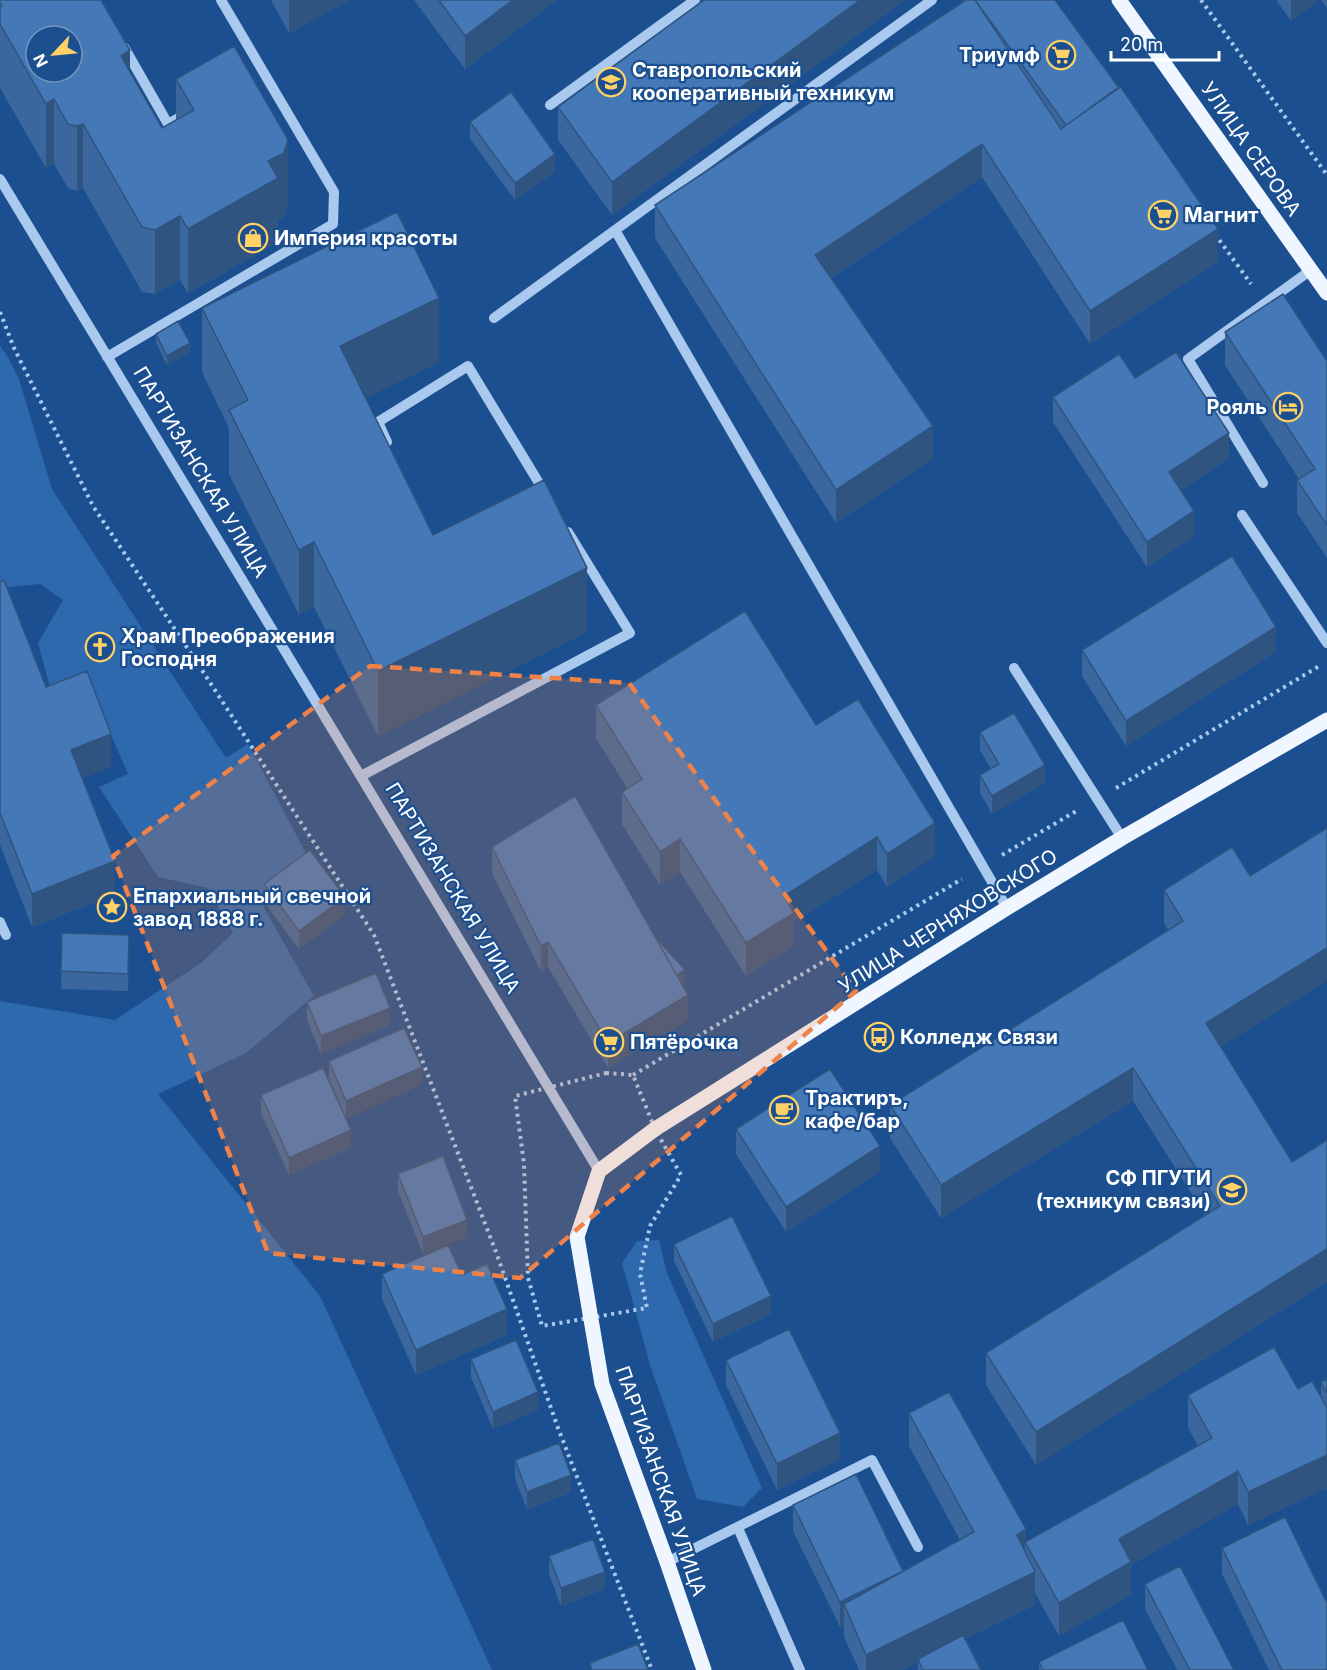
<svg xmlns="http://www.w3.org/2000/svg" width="1327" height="1670" font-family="Inter,sans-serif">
  <rect width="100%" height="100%" fill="#1b4f8f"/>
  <path fill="#2e69ad" d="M0,346L8,357L19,379L52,489L226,758L248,744L309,859L259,899L314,996L246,1053L158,1094L320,1296L492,1670H0V1001L115,1020L201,963L233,933L208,888L158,877L99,787L128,774L92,691L53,698L38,643L63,600L40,584L0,588Z
    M659,1240L667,1273L762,1488L743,1507L697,1499L651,1368L622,1263L637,1241Z"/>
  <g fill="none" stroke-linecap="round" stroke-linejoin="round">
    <path stroke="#a9c9ee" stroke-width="4" stroke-dasharray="3 4.5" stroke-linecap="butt" d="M1201,0L1327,175
      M1215,234L1251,284
      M0,312L14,348L93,506L198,664L374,935L496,1252L558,1428L652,1670
      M1116,788L1321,665
      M1002,855L1078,810
      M606,1073L633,1075L655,1129L681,1175L650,1226L640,1274L647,1308L542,1326L528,1278L524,1164L515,1096Z
      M633,1075L962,879"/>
    <path stroke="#a9c9ee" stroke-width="10" d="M124,47L168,124L187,113
      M550,105L695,0
      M0,179L599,1171
      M615,230L1007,908
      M494,318L932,0
      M107,357L333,224L334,192L221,0
      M387,442L378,422L468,366L545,493
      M1263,483L1188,359L1311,270
      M1242,515L1327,643
      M1014,668L1122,838
      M361,776L630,633L568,532
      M0,922L6,935
      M738,1528L800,1670
      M667,1562L872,1460L918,1547"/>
    <path stroke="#f0f6ff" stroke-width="15" d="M1119,0L1327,293
      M704,1670L667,1562L602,1384L577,1237L599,1171L655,1129L1007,908L1122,838L1327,720"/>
  </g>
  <path fill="#3a679d" d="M0,0L130,73L162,128L176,120V79L288,205L284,217L278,220V242L188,293L180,280L155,294L142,292L83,188L77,191L68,188L54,164L46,168L0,88Z
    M271,0H350L289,33Z
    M414,0H557L465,69Z
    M704,0H905L612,215L558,140V107Z
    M963,0H1055L1218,262L1090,344L982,177L831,278L933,459L836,523L655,238V205L963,2Z
    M1276,0H1319L1291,21Z
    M1321,0H1327V8Z
    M470,122L555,172L515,200L470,139Z
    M202,308L439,362L365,398L433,535L587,632L378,736L314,607L299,615L229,474V428L202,372Z
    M1225,332L1327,361V558L1297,513V480L1299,479L1225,365Z
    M156,334L190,352L167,365L156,343Z
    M1135,378L1229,459L1181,490L1194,537L1147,567L1053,422V397Z
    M0,582L46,687L111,767L82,778L115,894L32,927L0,845Z
    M1082,650L1276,652L1126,746L1082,676Z
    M596,705L816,725L935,856L887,887L877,870L794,922V946L746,976L680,872L660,885L622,824V792L627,788L596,738Z
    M980,732L1045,783L992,814L980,793V775L991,769L980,750Z
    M492,847L656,938L685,988H684L688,1020L608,1068L548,967L541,971L492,873Z
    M1232,847L1221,1047L1292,1162L1327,1140V1282L1036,1465L986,1385V1353L1205,1215L1133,1101L941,1218L890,1138V1105L1168,930L1164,923V890Z
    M264,884L345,915L299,949L264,902Z
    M62,933L129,952L128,991L61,989Z
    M307,1002L390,1025L321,1054L307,1020Z
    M329,1061L422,1084L346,1119L329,1079Z
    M261,1095L351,1148L289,1175L261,1113Z
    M736,1129L880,1172L786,1232L736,1154Z
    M398,1174L467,1237L423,1254L398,1191Z
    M674,1244L771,1314L713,1342L674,1261Z
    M382,1274L462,1275L507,1335L416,1375L382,1299Z
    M471,1359L538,1410L493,1429L471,1377Z
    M726,1360L840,1459L777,1490L726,1385Z
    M1327,1379V1488L1248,1525L1238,1504L1131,1565V1595L1059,1636L1035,1593V1605L965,1639L981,1670H918V1662L902,1670H859L844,1637V1626L840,1627L793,1531V1505L903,1571L960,1540L909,1446V1413L1026,1541L1198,1446L1188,1428V1395L1298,1389L1321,1397V1382Z
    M515,1460L571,1492L527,1510L515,1478Z
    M1222,1548L1327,1670H1269L1222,1574Z
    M549,1556L605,1589L561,1606L549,1574Z
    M1145,1584L1234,1670H1177L1145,1609Z
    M1039,1662L1148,1670H1039Z"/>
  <path fill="#305480" d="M289,0H350L289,33Z
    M513,0H557L465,69V36Z
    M860,0H905L612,215V182Z
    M1291,0H1319L1291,21Z
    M130,50V114L121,56Z
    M54,99V164L46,168V104Z
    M83,124V188L77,191V126Z
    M288,140V205L284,217L278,220V242L188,293V229L268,161Z
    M982,144V177L815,288V255Z
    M555,154V172L515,200V183Z
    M180,216V280L155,294V230Z
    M1218,229V262L1090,344V311Z
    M439,298V362L340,411V346Z
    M190,343V352L167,365V356Z
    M933,426V459L836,523V490Z
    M1229,433V459L1169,497V472Z
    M1194,511V537L1147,567V542Z
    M314,542V607L299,615V550Z
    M587,568V632L378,736V671Z
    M1276,627V652L1126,746V721Z
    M111,734V767L71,783V750Z
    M1045,765V783L992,814V796Z
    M935,823V856L887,887V854Z
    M877,837V870L794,922V946L746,976V943L784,896Z
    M680,839V872L660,885V852Z
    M115,861V894L32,927V894Z
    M345,897V915L299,949V931Z
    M548,942V967L541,971V946Z
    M1327,948V981L1206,1056V1023Z
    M685,970V988L682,989L688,995V1020L608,1068V1043L677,975Z
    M390,1008V1025L321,1054V1036Z
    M422,1067V1084L346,1119V1101Z
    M1133,1068V1101L941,1218V1185Z
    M351,1130V1148L289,1175V1158Z
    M880,1146V1172L786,1232V1207Z
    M467,1220V1237L423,1254V1237Z
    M1327,1249V1282L1036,1465V1432Z
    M771,1296V1314L713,1342V1324Z
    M507,1309V1335L416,1375V1350Z
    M538,1392V1410L493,1429V1412Z
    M840,1433V1459L777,1490V1464Z
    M1327,1455V1488L1248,1525V1492Z
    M1238,1471V1504L1131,1565V1595L1059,1636V1603L1119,1539Z
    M571,1475V1492L527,1510V1492Z
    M1026,1529V1544L1025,1542V1563L1017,1535Z
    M903,1571L844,1604V1626L840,1627V1602Z
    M605,1572V1589L561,1606V1588Z
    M1035,1572V1605L919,1662L918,1659V1662L902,1670H866V1655Z"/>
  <path fill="#4478b7" stroke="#305480" stroke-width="1.5" fill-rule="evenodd" d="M0,0H101L130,50L121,56L162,128L194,110L176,79L234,46L288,140L284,153L268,161L278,178L188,229L180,216L155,230L142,227L83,124L77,126L68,124L54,99L46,104L0,24V7L2,6L0,3ZM36,36H72V72H36Z
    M439,0H513L465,36Z
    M704,0H860L612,182L558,107Z
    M966,0H975L1061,129L1120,86L1218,229L1090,311L982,144L815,255L933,426L836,490L655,205Z
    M975,0H1055L1119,88L1066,125Z
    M511,92L555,154L515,183L470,122Z
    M397,212L439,298L340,346L433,535L544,480L587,568L378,671L314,542L299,550L229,410L248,400L202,308Z
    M1283,294L1327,361V525L1297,480L1315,469L1225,332Z
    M178,321L190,343L167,356L156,334Z
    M1176,352L1229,433L1169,472L1194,511L1147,542L1053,397L1119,354L1135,378Z
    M1232,556L1276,627L1126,721L1082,650Z
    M4,580L46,687L87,671L111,734L71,750L115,861L32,894L0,813V582Z
    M745,611L816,725L858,699L935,823L887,854L877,837L784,896L794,913L746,943L680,839L660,852L622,792L642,779L596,705Z
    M1014,713L1045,765L992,796L980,775L999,764L980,732Z
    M575,796L688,995L608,1043L548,942L541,946L492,847Z
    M1327,828V948L1206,1023L1292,1162L1327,1140V1249L1036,1432L986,1353L1220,1206L1133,1068L941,1185L890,1105L1183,921L1164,890L1232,847L1250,876Z
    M310,850L345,897L299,931L264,884Z
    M62,933L129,935L128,974L61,971Z
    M656,938L685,970L677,975V976Z
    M376,973L390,1008L321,1036L307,1002Z
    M404,1028L422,1067L346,1101L329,1061Z
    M323,1068L351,1130L289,1158L261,1095Z
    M830,1069L880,1146L786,1207L736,1129Z
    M443,1156L467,1220L423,1237L398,1174Z
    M732,1216L771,1296L713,1324L674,1244Z
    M448,1245L462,1275L487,1264L507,1309L416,1350L382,1274Z
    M789,1329L840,1433L777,1464L726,1360Z
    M516,1340L538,1392L493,1412L471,1359Z
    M1274,1347L1298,1389L1312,1381L1327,1408V1455L1248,1492L1238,1471L1119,1539L1131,1562L1059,1603L1025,1542L1212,1438L1188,1395Z
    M1327,1379V1393L1321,1382Z
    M949,1392L1026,1529L1017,1535L1035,1572L866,1655L844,1604L974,1532L909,1413Z
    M559,1443L571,1475L527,1492L515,1460Z
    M856,1474L903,1571L840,1602L793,1505Z
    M1285,1517L1327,1603V1670H1282L1222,1548Z
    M593,1539L605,1572L561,1588L549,1556Z
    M1180,1566L1234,1670H1190L1145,1584Z
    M1123,1620L1148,1670H1043L1039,1662Z
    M963,1635L981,1670H923L918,1659Z
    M638,1644L648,1670H592L590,1663Z"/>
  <path fill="#ee8249" fill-opacity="0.2" stroke="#ee8249" stroke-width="4.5" stroke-dasharray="12 8" stroke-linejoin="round" d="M370,666L629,683L856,991L520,1278L268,1253L113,856Z"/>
  <defs>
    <g id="supermarket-ring" transform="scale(1.5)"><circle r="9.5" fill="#1b4f8f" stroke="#ffd166" stroke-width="1.5"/><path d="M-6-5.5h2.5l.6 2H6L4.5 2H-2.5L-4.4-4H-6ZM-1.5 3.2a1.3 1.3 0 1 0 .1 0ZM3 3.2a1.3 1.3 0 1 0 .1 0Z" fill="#ffd166"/></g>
    <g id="university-ring" transform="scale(1.5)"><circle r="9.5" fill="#1b4f8f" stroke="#ffd166" stroke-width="1.5"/><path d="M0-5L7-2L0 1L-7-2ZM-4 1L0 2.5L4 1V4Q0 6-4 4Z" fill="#ffd166"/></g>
    <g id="shop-ring" transform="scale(1.5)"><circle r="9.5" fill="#1b4f8f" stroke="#ffd166" stroke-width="1.5"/><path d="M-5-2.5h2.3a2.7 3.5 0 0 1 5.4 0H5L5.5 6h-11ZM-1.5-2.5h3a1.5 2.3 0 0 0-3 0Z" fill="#ffd166"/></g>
    <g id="hotel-ring" transform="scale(1.5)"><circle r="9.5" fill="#1b4f8f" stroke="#ffd166" stroke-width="1.5"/><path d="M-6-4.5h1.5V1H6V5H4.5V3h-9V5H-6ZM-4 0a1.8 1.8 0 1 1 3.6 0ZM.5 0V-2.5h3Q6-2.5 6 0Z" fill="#ffd166"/></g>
    <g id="church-ring" transform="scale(1.5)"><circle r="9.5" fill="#1b4f8f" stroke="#ffd166" stroke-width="1.5"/><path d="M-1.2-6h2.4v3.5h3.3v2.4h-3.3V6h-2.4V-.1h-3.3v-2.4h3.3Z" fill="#ffd166"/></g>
    <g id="sight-ring" transform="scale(1.5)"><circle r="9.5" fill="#1b4f8f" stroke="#ffd166" stroke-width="1.5"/><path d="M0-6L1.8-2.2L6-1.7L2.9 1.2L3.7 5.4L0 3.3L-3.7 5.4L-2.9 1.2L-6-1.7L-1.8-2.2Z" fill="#ffd166"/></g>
    <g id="bus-ring" transform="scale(1.5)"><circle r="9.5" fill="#1b4f8f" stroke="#ffd166" stroke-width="1.5"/><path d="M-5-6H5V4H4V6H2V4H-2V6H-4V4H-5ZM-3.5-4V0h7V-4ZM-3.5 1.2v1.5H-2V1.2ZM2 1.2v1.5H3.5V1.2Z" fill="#ffd166"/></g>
    <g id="cafe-ring" transform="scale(1.5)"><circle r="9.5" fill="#1b4f8f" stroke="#ffd166" stroke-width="1.5"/><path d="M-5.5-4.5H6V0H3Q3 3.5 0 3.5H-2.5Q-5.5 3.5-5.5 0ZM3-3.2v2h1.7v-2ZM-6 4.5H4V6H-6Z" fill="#ffd166"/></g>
  </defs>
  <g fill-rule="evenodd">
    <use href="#supermarket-ring" x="1061" y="55"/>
    <use href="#university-ring" x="611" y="82"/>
    <use href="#supermarket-ring" x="1163" y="215"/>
    <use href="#shop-ring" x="253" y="238"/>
    <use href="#hotel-ring" x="1288" y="407"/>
    <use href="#church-ring" x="100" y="647"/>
    <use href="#sight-ring" x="112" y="907"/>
    <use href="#bus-ring" x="879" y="1037"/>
    <use href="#supermarket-ring" x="609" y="1042"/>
    <use href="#cafe-ring" x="784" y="1110"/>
    <use href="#university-ring" x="1232" y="1190"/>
  </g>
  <g text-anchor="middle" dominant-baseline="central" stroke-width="4.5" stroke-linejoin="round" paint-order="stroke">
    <g font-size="20" font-weight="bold" fill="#fff" stroke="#1b4f8f" text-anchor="start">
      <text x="1040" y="55" text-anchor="end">Триумф</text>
      <text x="632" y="70">Ставропольский<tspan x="632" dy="23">кооперативный техникум</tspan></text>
      <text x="1184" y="215">Магнит</text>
      <text x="274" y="238">Империя красоты</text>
      <text x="1267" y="407" text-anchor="end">Рояль</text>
      <text x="121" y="636">Храм Преображения<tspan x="121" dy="23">Господня</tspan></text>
      <text x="133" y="896">Епархиальный свечной<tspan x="133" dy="23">завод 1888 г.</tspan></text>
      <text x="900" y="1037">Колледж Связи</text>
      <text x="630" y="1042">Пятёрочка</text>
      <text x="805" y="1098">Трактиръ,<tspan x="805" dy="23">кафе/бар</tspan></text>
      <text x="1211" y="1178" text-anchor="end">СФ ПГУТИ<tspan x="1211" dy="23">(техникум связи)</tspan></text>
    </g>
    <g font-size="20" fill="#fff" stroke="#1b4f8f">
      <text transform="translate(1251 149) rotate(55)">УЛИЦА СЕРОВА</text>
      <text transform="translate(201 472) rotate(59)">ПАРТИЗАНСКАЯ УЛИЦА</text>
      <text transform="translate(453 888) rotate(59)">ПАРТИЗАНСКАЯ УЛИЦА</text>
      <text transform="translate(948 921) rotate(-32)">УЛИЦА ЧЕРНЯХОВСКОГО</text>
      <text transform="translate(661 1481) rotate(71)">ПАРТИЗАНСКАЯ УЛИЦА</text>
    </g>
  </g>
  <g transform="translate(54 54) rotate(244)"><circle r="28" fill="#1b4f8f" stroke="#7695bc" stroke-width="1.5"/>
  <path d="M0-4.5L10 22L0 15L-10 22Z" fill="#ffd166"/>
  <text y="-9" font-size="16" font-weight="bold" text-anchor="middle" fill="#ffffff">N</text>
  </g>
  <path d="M1111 51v9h108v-9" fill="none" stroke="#ffffff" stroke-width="3"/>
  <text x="1120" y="51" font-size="18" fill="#ffffff" stroke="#1b4f8f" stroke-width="4.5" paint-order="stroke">20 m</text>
</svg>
